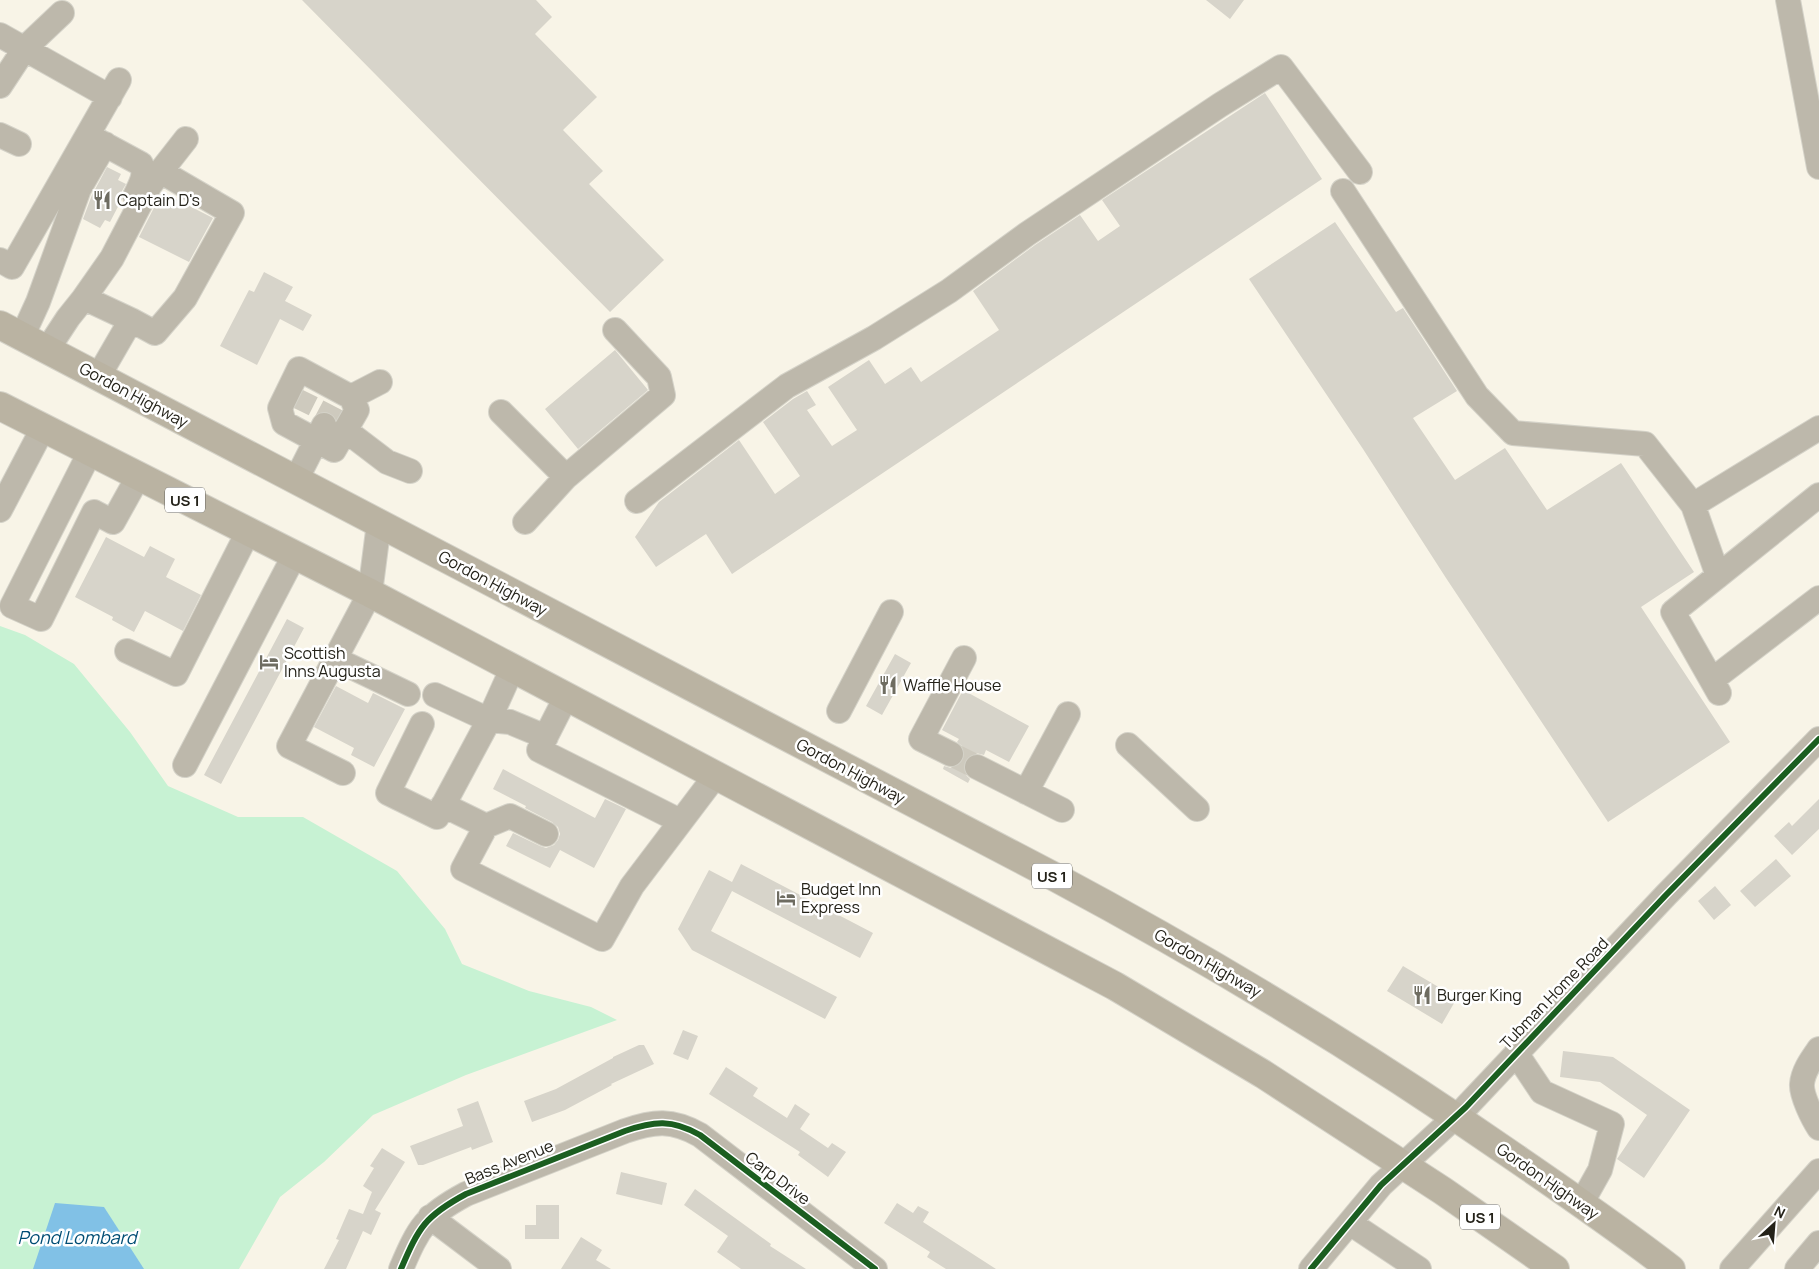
<svg xmlns="http://www.w3.org/2000/svg" width="1819" height="1269" font-family="Manrope,sans-serif">
  <rect width="100%" height="100%" fill="#f8f4e7"/>
  <path fill="#c7f2d3" d="M0,626L25,635L74,664L130,732L168,786L238,817H303L397,871L445,929L462,964L529,991L591,1007L617,1020L466,1075L373,1115L324,1162L280,1197L239,1269H0Z"/>
  <path fill="#81c1e6" d="M55,1203L104,1207L144,1269H33Z"/>
  <path fill="#d7d4ca" d="M302,0H536L552,17L535,34L597,97L563,130L603,171L589,184L664,260L610,312Z
    M1206,0H1244L1230,19Z
    M1265,93L1322,179L732,574L706,534L656,567L635,537L659,502L739,440L775,494L800,476L763,422L793,399L807,391L816,405L807,410L832,446L857,430L828,387L869,360L885,384L911,367L921,382L999,330L973,291L1035,245L1080,215L1098,241L1120,226L1102,200Z
    M107,167L121,174L118,180L126,184L122,191V199L110,222L105,220L100,228L83,219L92,195Z
    M162,192L213,218L189,262L139,237Z
    M1335,222L1396,312L1403,308L1457,391L1413,418L1455,480L1505,448L1547,510L1621,463L1694,572L1641,607L1730,742L1608,822L1446,578L1363,449L1249,279Z
    M264,272L293,287L285,301L312,315L303,331L280,319L257,365L220,346L249,290L254,292Z
    M615,350L648,390L578,449L545,409Z
    M106,537L144,557L150,546L175,559L166,577L201,595L183,631L145,611L134,632L112,620L113,617L75,597Z
    M287,619L304,628L221,784L204,775Z
    M895,654L911,663L882,715L866,706Z
    M336,686L368,703L373,693L405,709L374,767L351,755L354,748L314,727Z
    M963,690L1029,726L1009,762L986,750L984,755L976,753L969,756L965,761L963,767L965,774L970,779L968,783L943,769L944,766L951,768L958,766L963,760L965,753L962,746L957,742L959,739L942,730Z
    M503,769L595,818L605,799L626,809L594,868L560,850L550,868L506,846L513,833L540,846L546,848L554,845L558,840L560,834L558,827L552,822L525,808L526,806L493,789Z
    M1819,799V829L1792,855L1774,836L1789,822L1792,826Z
    M1776,859L1791,876L1755,907L1740,891Z
    M741,864L873,933L860,958L732,891L711,931L837,997L825,1019L692,950L678,929L709,870L732,882Z
    M1715,886L1731,905L1714,920L1698,901Z
    M1403,966L1457,998L1442,1024L1387,991Z
    M683,1030L698,1036L688,1060L673,1054Z
    M639,1045H644L654,1064L611,1084L612,1085L565,1110L532,1122L524,1101L556,1089L613,1058V1057Z
    M1563,1051L1613,1057L1690,1110L1644,1178L1617,1159L1647,1115L1600,1082L1560,1077Z
    M726,1067L758,1088L753,1096L787,1118L795,1104L810,1114L800,1129L828,1148L832,1143L846,1152L828,1177L798,1155L800,1152L709,1094Z
    M478,1101L493,1142L472,1150L471,1147L423,1165H418L410,1146L463,1126L457,1109Z
    M382,1148L405,1162L375,1210L381,1213L371,1235L363,1231L346,1269H324L339,1240L336,1239L349,1209L363,1214L372,1192L363,1186L374,1168L370,1166Z
    M621,1172L667,1183L662,1205L616,1194Z
    M695,1189L771,1244L770,1246L806,1269H741L717,1252L728,1236L684,1205Z
    M897,1203L913,1213L918,1206L929,1212L923,1222L996,1269H946L927,1257L930,1252L884,1223Z
    M536,1205H559V1239H525V1225H536Z
    M581,1237L602,1250L596,1260L611,1269H561Z"/>
  <g fill="none" stroke-linecap="round" stroke-linejoin="round">
    <path stroke="#cecabe" stroke-width="24" stroke-dasharray="24 12" stroke-linecap="butt" d="M298,410L307,392
      M324,425L334,406
      M951,754L977,767"/>
    <g stroke="#d4d2c8" stroke-width="26">
      <path id="minor" d="M1788,0L1819,167
        M0,35L110,97
        M0,86L25,48L62,13
        M0,135L19,144
        M91,137L141,164C147,175 140,185 135,196
        M1343,191L1477,396L1513,433L1645,444L1693,505L1718,576
        M0,260L12,267L119,80
        M131,320L84,298L112,258L150,185L186,139
        M22,337L38,302L79,189L105,144
        M47,350L68,318L84,298
        M98,377L131,320L155,333L185,298L232,213L160,171
        M351,397L299,369L280,408L284,423L334,450L357,410L351,397L380,382
        M501,412L566,477
        M345,430L387,462L410,471
        M90,452L12,606L41,619L94,512L113,522L138,477
        M296,480L324,425
        M637,501L787,386L874,338L949,291L1027,234L1220,105L1281,67L1360,172
        M1693,505L1819,428
        M0,510L43,428
        M525,522L566,477L663,395L659,377L615,330
        M127,651L176,674L248,532
        M335,659L408,694
        M1712,680L1819,598
        M1719,693L1673,612L1819,495
        M435,695L489,720L512,669
        M566,697L539,750L680,821
        M839,711L891,612
        M422,724L388,793L437,817L489,720L510,722L546,737
        M1128,745L1197,809
        M951,754L921,739L964,658
        M185,765L294,556
        M977,767L1062,810
        M343,773L289,746L370,593L379,523
        M1026,792L1068,714
        M443,805L486,826
        M546,834L510,816L486,826L463,869L602,939L632,886L716,775
        M1819,1049C1812,1059 1803,1071 1802,1084C1801,1095 1813,1119 1819,1128
        M1516,1053L1542,1092L1612,1124L1600,1170L1581,1204
        M430,1217L499,1269
        M1350,1223L1419,1269
        M401,1269C419,1227 425,1216 466,1194L625,1131C654,1121 672,1119 700,1135L875,1269
        M1311,1269L1381,1185L1466,1107L1666,895L1819,739
        M1732,1269L1819,1171
        M1797,1269L1819,1243"/>
    </g>
    <g stroke="#d4d2c8" stroke-width="30">
      <path id="highway" d="M0,325L1053,876C1214,962 1370,1057 1520,1161C1571,1196 1622,1231 1671,1269
        M0,406L370,593L1115,986L1263,1074L1443,1191L1555,1269"/>
    </g>
    <use href="#minor" stroke="#bdb8ab" stroke-width="24"/>
    <use href="#highway" stroke="#bab3a2" stroke-width="28"/>
    <g stroke="#fff" stroke-width="9">
      <path id="cycleway" d="M401,1269C419,1227 425,1216 466,1194L625,1131C654,1121 672,1119 700,1135L875,1269
        M1311,1269L1381,1185L1466,1107L1666,895L1819,739"/>
    </g>
    <use href="#cycleway" stroke="#1b5e20" stroke-width="6"/>
  </g>
  <defs>
    <g id="restaurant-bare" transform="scale(1.5)"><path d="M-5-6h1v4h1v-4h1v4h1v-4h1v5L-1.5 .5V6h-2V.5L-5-1ZM5-6V6H3V1.5H1.5Q1.5-4 5-6Z" fill="#6e6c61" stroke="#fff" stroke-width="2.5" paint-order="stroke"/></g>
    <g id="hotel-bare" transform="scale(1.5)"><path d="M-6-4.5h1.5V1H6V5H4.5V3h-9V5H-6ZM-4 0a1.8 1.8 0 1 1 3.6 0ZM.5 0V-2.5h3Q6-2.5 6 0Z" fill="#6e6c61" stroke="#fff" stroke-width="2.5" paint-order="stroke"/></g>
  </defs>
  <g fill-rule="evenodd">
    <use href="#restaurant-bare" x="102" y="200"/>
    <use href="#hotel-bare" x="269" y="662"/>
    <use href="#restaurant-bare" x="888" y="685"/>
    <use href="#hotel-bare" x="786" y="898"/>
    <use href="#restaurant-bare" x="1422" y="995"/>
  </g>
  <g text-anchor="middle" dominant-baseline="central" stroke-width="5" stroke-linejoin="round" paint-order="stroke">
    <g fill="#fff" stroke="#66645e" stroke-width="1">
      <rect x="165" y="487.5" width="40" height="25" rx="4"/>
      <rect x="1032" y="863.5" width="40" height="25" rx="4"/>
      <rect x="1460" y="1204.5" width="40" height="25" rx="4"/>
    </g>
    <g font-size="15" font-weight="bold" fill="#242219">
      <text x="185" y="500">US 1</text>
      <text x="1052" y="876">US 1</text>
      <text x="1480" y="1217">US 1</text>
    </g>
    <g font-size="16" fill="#242219" stroke="#fff" text-anchor="start">
      <text x="117" y="200">Captain D's</text>
      <text x="284" y="653">Scottish<tspan x="284" dy="18">Inns Augusta</tspan></text>
      <text x="903" y="685">Waffle House</text>
      <text x="801" y="889">Budget Inn<tspan x="801" dy="18">Express</tspan></text>
      <text x="1437" y="995">Burger King</text>
    </g>
    <g font-size="16" fill="#242219" stroke="#fff">
      <text transform="translate(134 395) rotate(28)">Gordon Highway</text>
      <text transform="translate(493 583) rotate(28)">Gordon Highway</text>
      <text transform="translate(851 771) rotate(28)">Gordon Highway</text>
      <text transform="translate(1208 963) rotate(30)">Gordon Highway</text>
      <text transform="translate(1554 993) rotate(-46)">Tubman Home Road</text>
      <text transform="translate(509 1162) rotate(-22)">Bass Avenue</text>
      <text transform="translate(778 1178) rotate(37)">Carp Drive</text>
      <text transform="translate(1548 1181) rotate(35)">Gordon Highway</text>
    </g>
    <g font-size="18" font-style="italic" fill="#004d74" stroke="#fff">
      <text x="77" y="1237">Pond Lombard</text>
    </g>
  </g>
  <g transform="translate(1774 1224) rotate(26)" stroke="#ffffff" stroke-width="4" paint-order="stroke">
  <path d="M0-4L9 19L0 12L-9 19Z" fill="#242219"/>
  <text y="-8" font-size="14" font-weight="bold" text-anchor="middle" fill="#242219">N</text>
  </g>
</svg>
